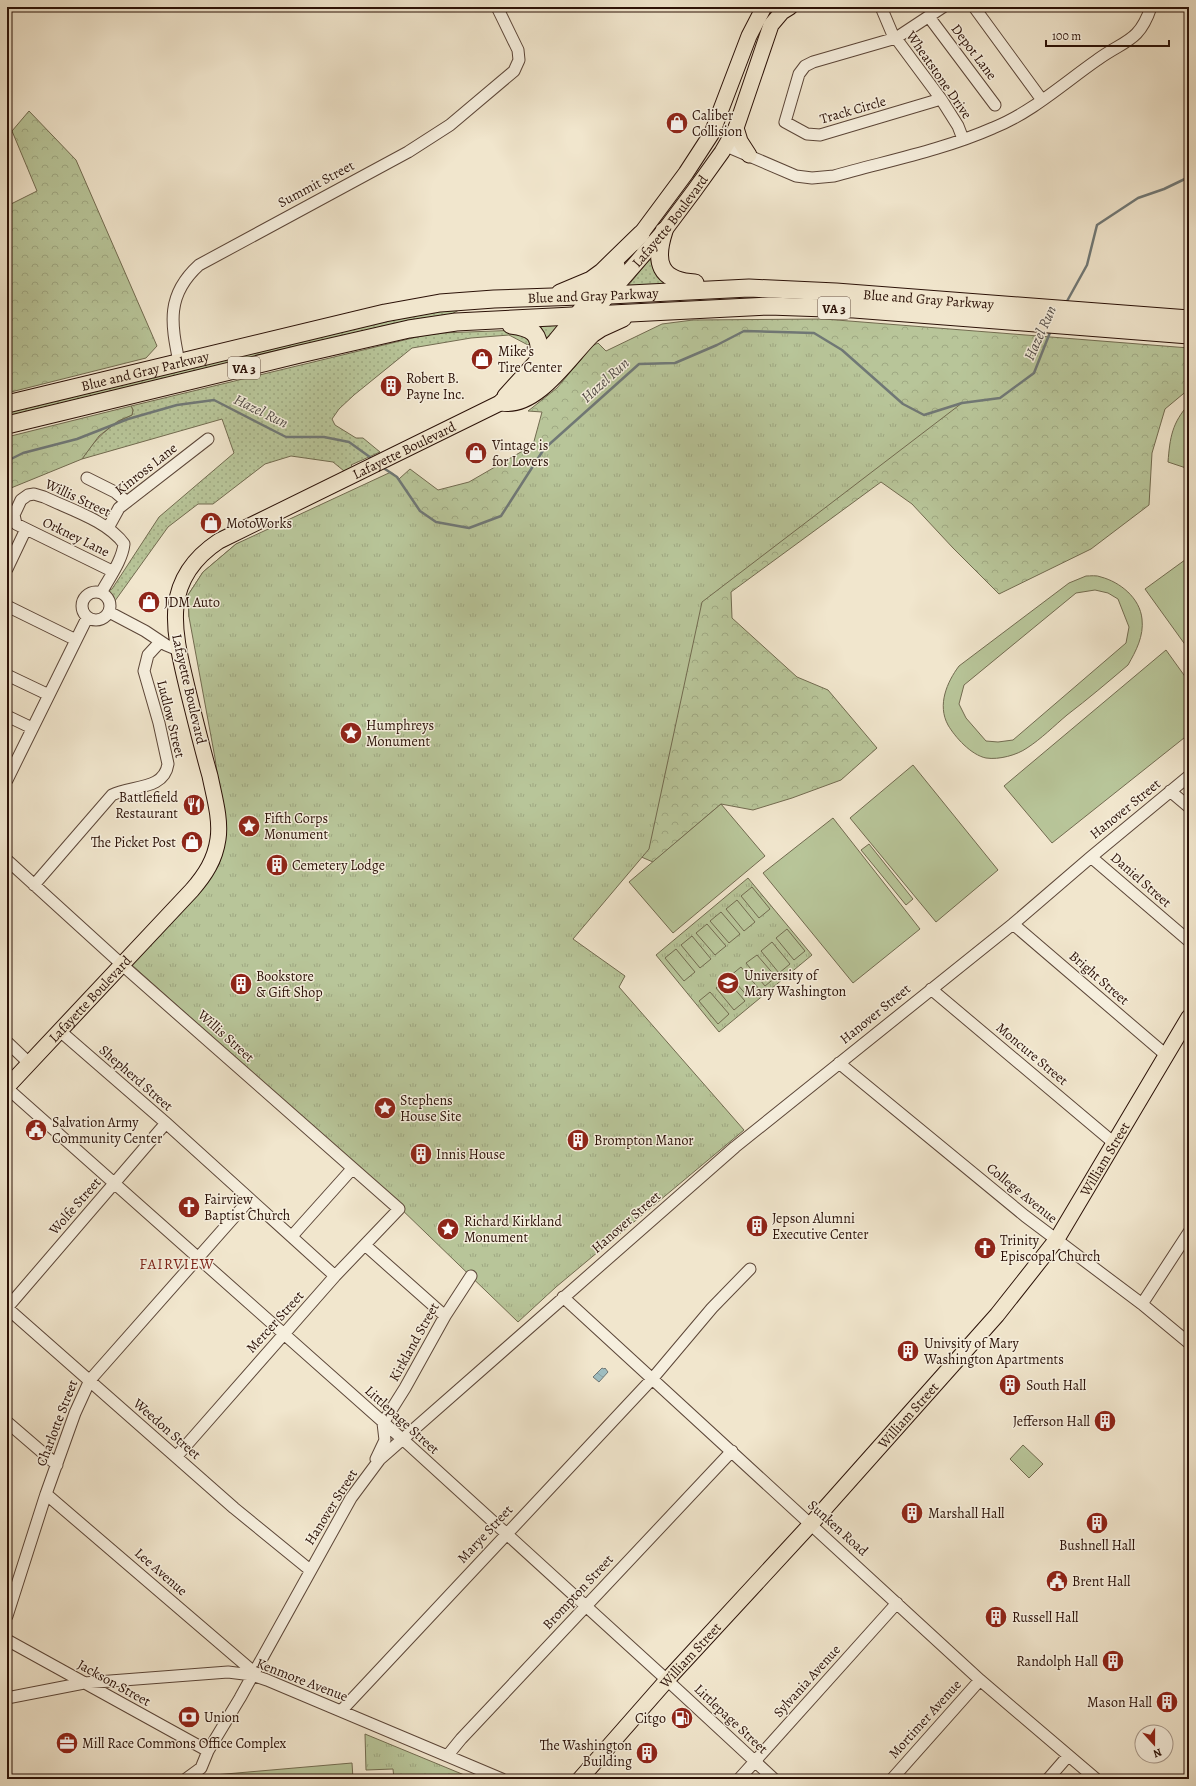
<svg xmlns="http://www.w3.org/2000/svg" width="1196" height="1786" font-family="Alegreya,serif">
  <defs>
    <pattern id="grass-dots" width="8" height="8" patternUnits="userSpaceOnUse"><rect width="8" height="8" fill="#b8c599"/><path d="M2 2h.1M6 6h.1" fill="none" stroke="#9ea882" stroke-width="1.8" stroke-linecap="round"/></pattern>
    <pattern id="forest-crowns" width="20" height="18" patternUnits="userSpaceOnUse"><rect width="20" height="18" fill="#b8c599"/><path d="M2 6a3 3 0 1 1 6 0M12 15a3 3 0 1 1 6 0" fill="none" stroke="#9ea882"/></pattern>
    <pattern id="park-tufts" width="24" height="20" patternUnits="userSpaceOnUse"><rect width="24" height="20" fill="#b8c599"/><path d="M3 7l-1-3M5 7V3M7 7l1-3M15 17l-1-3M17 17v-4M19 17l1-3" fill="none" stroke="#9ea882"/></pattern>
    <pattern id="water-waves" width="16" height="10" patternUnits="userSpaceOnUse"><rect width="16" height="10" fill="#9ebdc0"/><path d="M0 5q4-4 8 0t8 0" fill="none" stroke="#88a1a4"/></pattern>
  </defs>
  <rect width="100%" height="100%" fill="#f1e6cd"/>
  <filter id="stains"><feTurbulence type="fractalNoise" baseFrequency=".005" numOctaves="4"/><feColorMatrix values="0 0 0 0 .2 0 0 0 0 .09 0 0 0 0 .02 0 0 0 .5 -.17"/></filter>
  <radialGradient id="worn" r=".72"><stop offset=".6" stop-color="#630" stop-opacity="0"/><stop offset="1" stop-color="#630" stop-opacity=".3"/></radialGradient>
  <path fill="url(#grass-dots)" stroke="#726b50" d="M654,254L674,286L627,287Z
    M459,310L446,317L7,420V409L402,315Z
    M561,323L544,344L532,324Z
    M521,330L534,339L528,345L509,335L471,338L412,348L354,395L339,409L332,419L335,425L356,438H363L380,452L351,465L353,467L344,471L333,462L291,456L265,464L213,504H198L168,527L112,605L107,591L112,589L159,517L234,453L222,419L82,459C95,439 110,424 132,415L133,410L131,406L421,336L441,333Z"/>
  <path fill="url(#forest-crowns)" stroke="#726b50" d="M29,111L76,160L157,346L146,358L7,393V206L37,191L12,131Z
    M824,319L1189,348V389L1165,409L1152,453L1149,505L1091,549L999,594L953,548L912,504L881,482L731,592L732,618L797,677L828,690L877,748L841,780L792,798L753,810L721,804L653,862L632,853L280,601L189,617L188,595L203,572L236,544L389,488L410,469L438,490L469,482L533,445L542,412L528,411L557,388L592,346L598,343L606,351L662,324L693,320Z
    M131,406L133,410L132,415L118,421L99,436L82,459L11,488L7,501V437Z"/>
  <path fill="url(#park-tufts)" stroke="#726b50" d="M744,331L814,333L842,350L903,404L924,415L962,403L702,602L649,849L573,939L625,976L619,987L744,1130L556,1287L518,1322L366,1175L132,965L204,887L219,864L222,854L219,786L215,758L189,617L188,595L203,572L236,544L391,472L397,477L420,511L436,522L469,528L501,516L544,449L639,364L675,363L717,345Z
    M748,878L812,955L719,1032L656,955Z
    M365,1734L474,1779H394L393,1769L366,1770Z"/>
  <path fill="#b8c599" stroke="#726b50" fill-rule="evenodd" d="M1189,404V469L1168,462C1170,437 1172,423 1189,404Z
    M1189,557V650L1145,589Z
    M1086,576C1090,576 1097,575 1101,577C1120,582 1140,598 1142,619C1144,636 1136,651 1128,665C1108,682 1088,699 1067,715C1054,726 1041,739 1027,748C1017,755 999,760 986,758C971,755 955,737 948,725C937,705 947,682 959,666L1069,583ZM1095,590L1108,593L1118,599L1129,627L1126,643L1013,740L998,742L986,741L966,718L959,704L964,685L1076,593Z
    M1166,650L1189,682V734L1052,843L1004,786Z
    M913,765L998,870L936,922L850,818Z
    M721,804L765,856L673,933L629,882Z
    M833,818L920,929L853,983L763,873Z
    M869,844L913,899L906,905L861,850Z
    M752,887L770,909L759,918L741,896Z
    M737,900L755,922L744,931L726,909Z
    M721,912L740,934L729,943L710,921Z
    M707,924L726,946L715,955L696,933Z
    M787,929L805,951L794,960L776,938Z
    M692,936L711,959L700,968L681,945Z
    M772,942L790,964L779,973L761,951Z
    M676,949L695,972L684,981L665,958Z
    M757,955L776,977L765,986L746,963Z
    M741,967L759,989L749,998L730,976Z
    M726,979L745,1001L734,1010L716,988Z
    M710,992L729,1014L718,1024L699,1001Z
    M1023,1445L1043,1464L1029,1478L1010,1459Z
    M352,1763L353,1779H215L214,1775Z"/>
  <path fill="url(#water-waves)" stroke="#707876" d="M602,1368L604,1369L605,1368L608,1372L599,1382L593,1377Z"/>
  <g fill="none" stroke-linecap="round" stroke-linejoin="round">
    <path stroke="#707876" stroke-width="2.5" d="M1066,303L1087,265L1097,225L1138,198L1164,189L1189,177
      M7,461L23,453L77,439L128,419L177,405L214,400L286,437H324L349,442L374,460
      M382,467L397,477L420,511L436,522L469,528L501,516L544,449L639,364L675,363L717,345L744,331L814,333L842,350L903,404L924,415L962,403L1000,398L1034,373L1051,330"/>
    <g stroke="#5c4638" stroke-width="13">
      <path id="minor" d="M881,7L892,33L941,99L958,126L963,139
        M974,7L1042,100
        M929,17L995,105
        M941,99L820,135L807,134L785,122L799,74L805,66L813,62L896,38L943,7
        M726,146L796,176L812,178L834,176C887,161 943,150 993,128C1031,113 1064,83 1097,60C1124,40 1139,43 1151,7
        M179,362C171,323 166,295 199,265L408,152L450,125L514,71L519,60L518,50L497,7
        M87,478L115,492L127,502
        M108,528L119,508L208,439
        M7,569L26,529
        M82 606a14 14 0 1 1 28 0a14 14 0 1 1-28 0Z
        M101,593C109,578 122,561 124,544C108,521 69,509 44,497L34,494L28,495L21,500L14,515L16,524L112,571
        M7,606L76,640
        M109,612L145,631L166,645L178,650
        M7,675L49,695
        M7,716L32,728
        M7,780L87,618
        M1170,791L1189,807
        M1091,857L1189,941
        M7,860L129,971L399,1209L335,1276L176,1457
        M34,885L112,795C130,785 164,791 168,764L159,723L144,671L148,655L160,642
        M1013,924L1166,1055
        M931,989L1114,1143
        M60,1031L166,1123L335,1276
        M7,1042L29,1063
        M839,1063L1025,1216L1142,1304L1189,1343
        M7,1088L409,1445L667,1680L774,1779
        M292,1236L352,1169
        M365,1245L445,1316
        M563,1297L980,1680L1096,1779
        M1142,1304L1189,1232
        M7,1308L234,1508L310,1570
        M7,1308L166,1123
        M7,1422L57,1465
        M376,1459L385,1440L383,1423L405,1388L445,1316L471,1276
        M46,1494L249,1668L252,1675
        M7,1616L46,1494L75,1413L90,1380L250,1199
        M7,1640L208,1751
        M7,1698L84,1683L228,1672L252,1675L267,1680L502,1779
        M341,1711L653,1378L712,1308L750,1269
        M448,1755L461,1739L732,1451
        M186,1779L201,1768L208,1751L240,1698L351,1498L380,1459L735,1147L1013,924L1091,857L1189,776
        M739,1779L897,1603
        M892,1779L980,1680
        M1048,1779L1068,1756"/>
    </g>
    <g stroke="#2b1107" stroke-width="17">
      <g id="major">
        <path d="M736,128L740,141L749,155"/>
        <path d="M634,243L686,173L712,133L749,36L764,7"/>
        <path d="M505,396L555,341L617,265"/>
        <path id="s1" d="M7,1087L192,890C205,875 215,860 218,839C221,819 214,796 210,776C202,748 195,719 188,691C174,632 159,581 219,541L502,402L529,386L542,376L590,316L664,231L694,191L722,152L736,128L771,25L782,12L790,7"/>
        <path id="s2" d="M580,1779L667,1680L811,1524L997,1315L1057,1239L1189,1017"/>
      </g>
    </g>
    <g stroke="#2b1107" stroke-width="19">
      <g id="highway">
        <path d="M664,231C654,262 659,281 695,283"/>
        <path d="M560,293L591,280L602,272L641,234"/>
        <path d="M511,325C534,328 541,334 539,359"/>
        <path d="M502,402C537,408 570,355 592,334L601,328L623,318"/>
        <path id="s3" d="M7,404L385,313L440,303L494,299L610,295L749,288L836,292L1189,319"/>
        <path d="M7,425L300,354L409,329L456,322L769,306L854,309L1189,335"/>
      </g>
    </g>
    <use href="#minor" stroke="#f6efde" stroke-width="11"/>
    <use href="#major" stroke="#f1e6cd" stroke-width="15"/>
    <use href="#highway" stroke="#f1e6cd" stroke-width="17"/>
  </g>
  <defs>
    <g id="shop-disc" transform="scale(1.15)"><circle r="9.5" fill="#8f2418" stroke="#f6efde"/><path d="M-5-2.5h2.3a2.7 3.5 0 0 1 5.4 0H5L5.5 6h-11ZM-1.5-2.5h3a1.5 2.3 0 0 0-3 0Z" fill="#fff"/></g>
    <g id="building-disc" transform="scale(1.15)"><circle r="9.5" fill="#8f2418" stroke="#f6efde"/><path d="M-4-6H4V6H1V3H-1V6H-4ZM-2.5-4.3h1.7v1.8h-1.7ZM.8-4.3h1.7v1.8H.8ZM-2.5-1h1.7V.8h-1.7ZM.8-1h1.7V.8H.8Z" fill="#fff"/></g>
    <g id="sight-disc" transform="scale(1.15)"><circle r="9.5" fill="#8f2418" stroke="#f6efde"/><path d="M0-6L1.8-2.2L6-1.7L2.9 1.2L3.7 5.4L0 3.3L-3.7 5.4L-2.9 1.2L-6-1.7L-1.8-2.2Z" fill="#fff"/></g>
    <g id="restaurant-disc" transform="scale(1.15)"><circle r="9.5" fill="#8f2418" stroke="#f6efde"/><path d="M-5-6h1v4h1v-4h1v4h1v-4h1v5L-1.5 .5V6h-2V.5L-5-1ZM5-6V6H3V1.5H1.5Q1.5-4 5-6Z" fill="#fff"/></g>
    <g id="university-disc" transform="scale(1.15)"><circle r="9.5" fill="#8f2418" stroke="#f6efde"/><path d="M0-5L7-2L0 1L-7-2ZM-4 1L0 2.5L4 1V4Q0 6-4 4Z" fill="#fff"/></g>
    <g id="civic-disc" transform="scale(1.15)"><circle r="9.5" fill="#8f2418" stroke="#f6efde"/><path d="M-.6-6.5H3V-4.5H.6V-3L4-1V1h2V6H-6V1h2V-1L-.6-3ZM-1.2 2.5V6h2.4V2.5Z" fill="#fff"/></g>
    <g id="church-disc" transform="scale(1.15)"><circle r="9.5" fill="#8f2418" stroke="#f6efde"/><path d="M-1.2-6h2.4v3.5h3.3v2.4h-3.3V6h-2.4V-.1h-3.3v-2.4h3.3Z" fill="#fff"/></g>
    <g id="bank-disc" transform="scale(1.15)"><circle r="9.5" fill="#8f2418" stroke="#f6efde"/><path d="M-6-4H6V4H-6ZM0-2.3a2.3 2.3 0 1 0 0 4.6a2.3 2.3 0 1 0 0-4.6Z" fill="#fff"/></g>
    <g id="fuel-disc" transform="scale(1.15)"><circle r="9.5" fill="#8f2418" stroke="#f6efde"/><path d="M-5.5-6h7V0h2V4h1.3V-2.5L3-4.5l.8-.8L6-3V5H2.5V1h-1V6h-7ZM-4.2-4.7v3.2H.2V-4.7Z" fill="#fff"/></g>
    <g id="office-disc" transform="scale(1.15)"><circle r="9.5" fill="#8f2418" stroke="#f6efde"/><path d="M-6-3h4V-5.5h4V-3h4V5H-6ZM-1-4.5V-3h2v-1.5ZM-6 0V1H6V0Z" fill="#fff"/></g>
  </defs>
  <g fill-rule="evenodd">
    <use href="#shop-disc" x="677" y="123"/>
    <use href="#shop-disc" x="482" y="359"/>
    <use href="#building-disc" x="391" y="386"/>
    <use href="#shop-disc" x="476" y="453"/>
    <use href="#shop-disc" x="211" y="523"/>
    <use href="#shop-disc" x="149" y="602"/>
    <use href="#sight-disc" x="351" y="733"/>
    <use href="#restaurant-disc" x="194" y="805"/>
    <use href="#sight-disc" x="249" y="826"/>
    <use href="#shop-disc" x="192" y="842"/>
    <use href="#building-disc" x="277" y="865"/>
    <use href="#university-disc" x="728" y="983"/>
    <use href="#building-disc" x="241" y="984"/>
    <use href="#sight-disc" x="385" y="1108"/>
    <use href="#civic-disc" x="36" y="1130"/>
    <use href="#building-disc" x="578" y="1140"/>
    <use href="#building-disc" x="421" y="1154"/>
    <use href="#church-disc" x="189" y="1207"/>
    <use href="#building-disc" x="757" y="1226"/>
    <use href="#sight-disc" x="448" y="1229"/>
    <use href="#church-disc" x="985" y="1248"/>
    <use href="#building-disc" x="908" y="1351"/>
    <use href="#building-disc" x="1010" y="1385"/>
    <use href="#building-disc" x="1105" y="1421"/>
    <use href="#building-disc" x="912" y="1513"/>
    <use href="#building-disc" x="1097" y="1523"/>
    <use href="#civic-disc" x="1057" y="1581"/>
    <use href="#building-disc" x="996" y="1617"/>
    <use href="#building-disc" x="1113" y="1661"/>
    <use href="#building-disc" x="1167" y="1702"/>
    <use href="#bank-disc" x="189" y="1717"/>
    <use href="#fuel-disc" x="682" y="1718"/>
    <use href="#office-disc" x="67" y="1743"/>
    <use href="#building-disc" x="647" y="1753"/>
  </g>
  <g text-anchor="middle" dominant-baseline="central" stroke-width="3" stroke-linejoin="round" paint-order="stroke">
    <g fill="#f6efde" stroke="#685448" stroke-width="1">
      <rect x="818" y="297" width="32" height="22" rx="3"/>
      <rect x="228" y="357" width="32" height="22" rx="3"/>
    </g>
    <g font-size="13" font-weight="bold" fill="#2b1107">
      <text x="834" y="308">VA 3</text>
      <text x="244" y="368">VA 3</text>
    </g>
    <g font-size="14" fill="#2b1107" stroke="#f6efde">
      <text transform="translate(974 52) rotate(53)">Depot Lane</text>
      <text transform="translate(939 75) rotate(55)">Wheatstone Drive</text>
      <text transform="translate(853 110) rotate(-16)">Track Circle</text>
      <text transform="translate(316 184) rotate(-28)">Summit Street</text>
      <text stroke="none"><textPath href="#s1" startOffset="1211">Lafayette Boulevard</textPath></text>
      <text stroke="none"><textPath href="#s3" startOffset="598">Blue and Gray Parkway</textPath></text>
      <text stroke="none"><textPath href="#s3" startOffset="934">Blue and Gray Parkway</textPath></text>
      <text stroke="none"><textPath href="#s3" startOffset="142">Blue and Gray Parkway</textPath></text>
      <text stroke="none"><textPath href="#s1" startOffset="853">Lafayette Boulevard</textPath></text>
      <text transform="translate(146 469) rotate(-38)">Kinross Lane</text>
      <text transform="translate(78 498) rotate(25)">Willis Street</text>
      <text transform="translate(76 537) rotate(26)">Orkney Lane</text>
      <text transform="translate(189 689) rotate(77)">Lafayette Boulevard</text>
      <text transform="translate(171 719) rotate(76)">Ludlow Street</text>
      <text transform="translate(1125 809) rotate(-39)">Hanover Street</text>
      <text transform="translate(1141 880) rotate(41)">Daniel Street</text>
      <text transform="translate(1099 978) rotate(41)">Bright Street</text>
      <text stroke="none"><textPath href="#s1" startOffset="121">Lafayette Boulevard</textPath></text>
      <text transform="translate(875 1014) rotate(-39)">Hanover Street</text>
      <text transform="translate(226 1036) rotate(42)">Willis Street</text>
      <text transform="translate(1032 1054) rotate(40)">Moncure Street</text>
      <text transform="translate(136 1078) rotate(41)">Shepherd Street</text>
      <text stroke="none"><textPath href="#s2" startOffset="814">William Street</textPath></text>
      <text transform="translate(1022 1193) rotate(39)">College Avenue</text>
      <text transform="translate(75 1206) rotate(-49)">Wolfe Street</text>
      <text transform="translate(626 1222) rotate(-41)">Hanover Street</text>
      <text transform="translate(275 1322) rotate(-48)">Mercer Street</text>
      <text transform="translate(414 1342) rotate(-61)">Kirkland Street</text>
      <text stroke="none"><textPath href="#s2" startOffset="490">William Street</textPath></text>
      <text transform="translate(402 1420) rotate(42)">Littlepage Street</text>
      <text transform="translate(57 1423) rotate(-69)">Charlotte Street</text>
      <text transform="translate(167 1429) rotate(41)">Weedon Street</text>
      <text transform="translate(331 1507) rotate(-58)">Hanover Street</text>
      <text transform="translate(838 1528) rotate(42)">Sunken Road</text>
      <text transform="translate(485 1534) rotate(-47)">Marye Street</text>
      <text transform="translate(161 1572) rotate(41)">Lee Avenue</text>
      <text transform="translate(578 1592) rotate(-47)">Brompton Street</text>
      <text stroke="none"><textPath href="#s2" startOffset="166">William Street</textPath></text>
      <text transform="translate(302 1680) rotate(21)">Kenmore Avenue</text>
      <text transform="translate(807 1681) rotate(-48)">Sylvania Avenue</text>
      <text transform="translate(114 1683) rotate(29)">Jackson Street</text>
      <text transform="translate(731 1719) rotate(43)">Littlepage Street</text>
      <text transform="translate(925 1719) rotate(-48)">Mortimer Avenue</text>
    </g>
    <g font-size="14" fill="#2b1107" stroke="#f6efde" text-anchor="start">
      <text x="692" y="115">Caliber<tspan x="692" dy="16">Collision</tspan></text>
      <text x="498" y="351">Mike's<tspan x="498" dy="16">Tire Center</tspan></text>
      <text x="406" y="378">Robert B.<tspan x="406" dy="16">Payne Inc.</tspan></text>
      <text x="492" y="445">Vintage is<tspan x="492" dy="16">for Lovers</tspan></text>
      <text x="226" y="523">MotoWorks</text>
      <text x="164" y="602">JDM Auto</text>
      <text x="366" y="725">Humphreys<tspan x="366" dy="16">Monument</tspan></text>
      <text x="178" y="797" text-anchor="end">Battlefield<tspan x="178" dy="16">Restaurant</tspan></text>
      <text x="264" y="818">Fifth Corps<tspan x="264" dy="16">Monument</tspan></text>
      <text x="176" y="842" text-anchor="end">The Picket Post</text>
      <text x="292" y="865">Cemetery Lodge</text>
      <text x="744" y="975">University of<tspan x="744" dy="16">Mary Washington</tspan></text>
      <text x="256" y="976">Bookstore<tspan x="256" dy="16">&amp; Gift Shop</tspan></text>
      <text x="400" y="1100">Stephens<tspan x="400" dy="16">House Site</tspan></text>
      <text x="52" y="1122">Salvation Army<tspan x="52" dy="16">Community Center</tspan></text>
      <text x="594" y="1140">Brompton Manor</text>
      <text x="436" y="1154">Innis House</text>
      <text x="204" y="1199">Fairview<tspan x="204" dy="16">Baptist Church</tspan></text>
      <text x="772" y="1218">Jepson Alumni<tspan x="772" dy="16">Executive Center</tspan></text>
      <text x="464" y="1221">Richard Kirkland<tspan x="464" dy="16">Monument</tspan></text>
      <text x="1000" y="1240">Trinity<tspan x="1000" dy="16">Episcopal Church</tspan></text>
      <text x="924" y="1343">Univsity of Mary<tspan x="924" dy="16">Washington Apartments</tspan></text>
      <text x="1026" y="1385">South Hall</text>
      <text x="1090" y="1421" text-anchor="end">Jefferson Hall</text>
      <text x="928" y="1513">Marshall Hall</text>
      <text x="1097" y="1545" text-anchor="middle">Bushnell Hall</text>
      <text x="1072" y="1581">Brent Hall</text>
      <text x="1012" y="1617">Russell Hall</text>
      <text x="1098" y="1661" text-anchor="end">Randolph Hall</text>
      <text x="1152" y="1702" text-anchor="end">Mason Hall</text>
      <text x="204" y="1717">Union</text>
      <text x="666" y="1718" text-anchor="end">Citgo</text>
      <text x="82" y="1743">Mill Race Commons Office Complex</text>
      <text x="632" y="1745" text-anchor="end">The Washington<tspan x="632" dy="16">Building</tspan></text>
    </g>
    <g font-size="15" font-style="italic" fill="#534d48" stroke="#f6efde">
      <text transform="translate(1040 333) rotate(-66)">Hazel Run</text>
      <text transform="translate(605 380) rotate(-42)">Hazel Run</text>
      <text transform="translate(261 411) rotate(26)">Hazel Run</text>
    </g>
    <g font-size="15" letter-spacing="1" fill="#7a1f14" stroke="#f6efde">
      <text x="177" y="1264">FAIRVIEW</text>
    </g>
  </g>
  <rect width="1196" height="1786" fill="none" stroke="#f1e6cd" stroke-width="24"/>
  <rect x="8" y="8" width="1180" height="1770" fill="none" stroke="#2b1107" stroke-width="2"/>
  <rect x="12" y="12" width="1172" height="1762" fill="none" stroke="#2b1107"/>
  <g transform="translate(1154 1744) rotate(159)"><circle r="19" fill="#f6efde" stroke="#a59688"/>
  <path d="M0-3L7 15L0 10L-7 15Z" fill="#8f2418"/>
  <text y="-6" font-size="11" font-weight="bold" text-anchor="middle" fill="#2b1107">N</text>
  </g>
  <path d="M1046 40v6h123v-6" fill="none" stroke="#2b1107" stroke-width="2"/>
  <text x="1052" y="40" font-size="12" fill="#2b1107" stroke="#f6efde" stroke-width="3" paint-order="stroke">100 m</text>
  <rect width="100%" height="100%" filter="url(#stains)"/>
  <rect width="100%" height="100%" fill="url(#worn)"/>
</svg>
